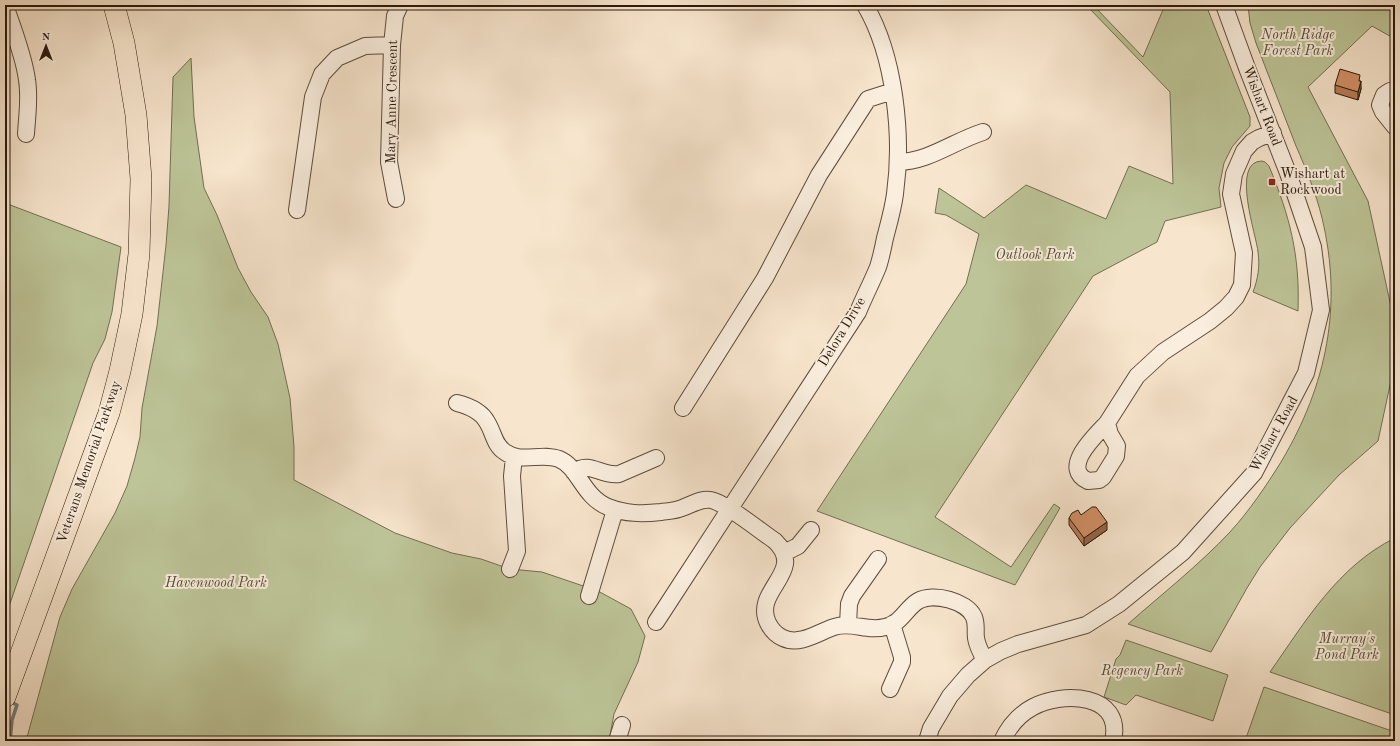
<svg xmlns="http://www.w3.org/2000/svg" width="1400" height="746" font-family="'Old Standard TT',serif">
  <rect width="100%" height="100%" fill="#f7e5cd"/>
  <filter id="stains"><feTurbulence type="fractalNoise" baseFrequency=".005" numOctaves="4"/><feColorMatrix values="0 0 0 0 .2 0 0 0 0 .09 0 0 0 0 .02 0 0 0 .5 -.17"/></filter>
  <radialGradient id="worn" r=".72"><stop offset=".6" stop-color="#630" stop-opacity="0"/><stop offset="1" stop-color="#630" stop-opacity=".3"/></radialGradient>
  <path fill="#bdc598" stroke="#746f52" d="M1090,5H1093L1143,57L1165,5H1206L1250,117V126L1232,147L1224,163L1219,188L1221,207L1165,221L1157,242L1093,276L935,517L1011,567L1054,504L1060,508L1015,585L817,511L966,284L979,234L946,215L935,213L939,188L984,218L1026,185L1106,219L1129,166L1173,184L1170,92L1088,7Z
    M1248,5H1389L1395,7V39L1372,26L1308,87L1368,201L1395,325V362L1378,441L1339,475L1290,528L1260,567L1247,588L1211,652L1128,624C1162,594 1199,565 1230,532C1250,510 1266,486 1281,462C1327,385 1343,305 1322,218C1316,193 1306,169 1296,146C1283,112 1269,77 1256,43L1250,23Z
    M191,58L194,117L204,188L217,215L238,268L251,292L268,317L278,344L290,398L294,447V480L395,533L452,553L481,559L510,569L542,572L598,591L631,609L645,636L638,662L614,714L609,741H26L60,617L72,589L115,513L127,486L135,458L140,437L142,408L157,326L166,245L169,206L173,77Z
    M1262,161L1265,162L1269,166C1290,217 1300,255 1298,311L1253,292C1258,279 1260,266 1258,252C1257,237 1230,161 1262,161Z
    M5,203L121,247L112,312L105,339L93,363L5,618Z
    M1395,538V715L1270,672C1305,622 1338,566 1395,538Z
    M1126,640L1228,675L1213,721L1136,695L1126,705L1104,697L1116,659L1120,655Z
    M1264,687L1395,732V741H1245Z"/>
  <g fill="none" stroke-linecap="round" stroke-linejoin="round">
    <path stroke="#747b79" stroke-width="3.5" d="M10,741L12,720L17,705L13,703"/>
    <g stroke="#5e4c3c" stroke-width="18">
      <path id="minor" d="M5,5C13,29 24,56 27,80C30,98 27,116 26,134
        M1395,91H1390L1384,95L1380,105L1383,112L1395,127
        M898,162C928,162 954,141 983,132
        M396,199L389,162L392,45L395,16L400,5
        M297,210L313,97L322,74L337,58L365,46L392,45
        M457,403C469,406 481,411 487,422C494,433 494,445 505,452C521,464 541,452 559,459C579,467 582,496 608,507C626,514 642,514 661,512C668,511 675,511 682,508C691,505 701,498 711,500C726,503 760,531 775,541C807,572 752,590 768,623C771,629 776,635 783,638C800,646 819,632 834,627C851,621 868,632 885,627C902,623 905,609 918,601C933,592 967,601 974,617C977,625 975,631 976,638C977,646 981,653 985,660
        M683,408L765,278L819,175L868,99L893,91
        M1107,423L1137,376L1163,352L1210,321L1226,308L1236,297L1242,285L1244,253L1231,194L1234,174L1244,151L1252,142L1259,138L1273,133
        M1107,423L1110,434L1117,446L1116,456L1103,477L1099,480L1088,481C1060,468 1095,436 1107,423Z
        M574,472C590,460 601,477 619,474L656,458
        M784,553L798,546L811,530
        M510,569L517,551L512,476L514,457
        M589,596L615,510
        M656,622L858,312C864,297 872,282 878,267C881,258 883,248 885,238C889,223 893,209 895,194C903,136 895,56 865,5
        M848,625L849,604L852,596L878,559
        M890,689L902,662V657L892,624
        M617,741L622,725
        M927,741L931,728L950,696L968,675L985,660L1001,651L1018,644L1086,625L1119,604L1183,552L1254,473L1306,373L1321,310L1313,247L1288,173L1247,68L1224,5
        M1002,741C1009,726 1018,715 1033,707C1062,691 1124,693 1113,741"/>
    </g>
    <g stroke="#2b190b" stroke-width="22">
      <path id="major" d="M5,697L109,413L120,371L132,314L139,254L141,179L136,115L124,43L114,5"/>
    </g>
    <use href="#minor" stroke="#faeede" stroke-width="16"/>
    <use href="#major" stroke="#f7e5cd" stroke-width="21"/>
  </g>
  <path fill="#b57b57" stroke="#2b190b" d="M1360,81L1361,89L1358,100L1335,93V85Z
    M1069,518L1107,530L1084,546L1069,525Z"/>
  <path fill="#946447" stroke="#2b190b" d="M1361,81V89L1358,100V92Z
    M1107,522V530L1084,546V538Z"/>
  <path fill="#d38f65" stroke="#2b190b" d="M1340,69L1360,75L1359,81H1361L1358,92L1335,85Z
    M1092,507H1096L1107,522L1084,538L1069,518L1072,513L1078,510L1081,515Z"/>
  <rect fill="#8f2418" stroke="#faeede" stroke-width="1.5" x="1268" y="178" width="8" height="8" rx="2"/>
  <g text-anchor="middle" dominant-baseline="central" stroke-width="4" stroke-linejoin="round" paint-order="stroke">
    <g font-size="14" font-style="italic" fill="#574d35" stroke="#faeede">
      <text x="1298" y="35">North Ridge<tspan x="1298" dy="16">Forest Park</tspan></text>
      <text x="1035" y="255">Outlook Park</text>
      <text x="216" y="583">Havenwood Park</text>
      <text x="1347" y="639">Murray's<tspan x="1347" dy="16">Pond Park</tspan></text>
      <text x="1142" y="671">Regency Park</text>
    </g>
    <g font-size="14" fill="#2b190b" stroke="#faeede">
      <text transform="translate(392 102) rotate(-89)">Mary Anne Crescent</text>
      <text transform="translate(1262 106) rotate(69)">Wishart Road</text>
      <text transform="translate(842 332) rotate(-59)">Delora Drive</text>
      <text transform="translate(1274 434) rotate(-61)">Wishart Road</text>
      <text transform="translate(89 462) rotate(-71)">Veterans Memorial Parkway</text>
    </g>
    <g font-size="14" fill="#2b190b" stroke="#faeede" text-anchor="start">
      <text x="1280" y="174">Wishart at<tspan x="1280" dy="16">Rockwood</tspan></text>
    </g>
  </g>
  <rect width="1400" height="746" fill="none" stroke="#f7e5cd" stroke-width="20"/>
  <rect x="6" y="6" width="1388" height="734" fill="none" stroke="#2b190b" stroke-width="2"/>
  <rect x="10" y="10" width="1380" height="726" fill="none" stroke="#2b190b"/>
  <g transform="translate(46 46)" stroke="#faeede" stroke-width="3" paint-order="stroke">
  <path d="M0-3L7 15L0 10L-7 15Z" fill="#2b190b"/>
  <text y="-6" font-size="11" font-weight="bold" text-anchor="middle" fill="#2b190b">N</text>
  </g>
  <rect width="100%" height="100%" filter="url(#stains)"/>
  <rect width="100%" height="100%" fill="url(#worn)"/>
</svg>
